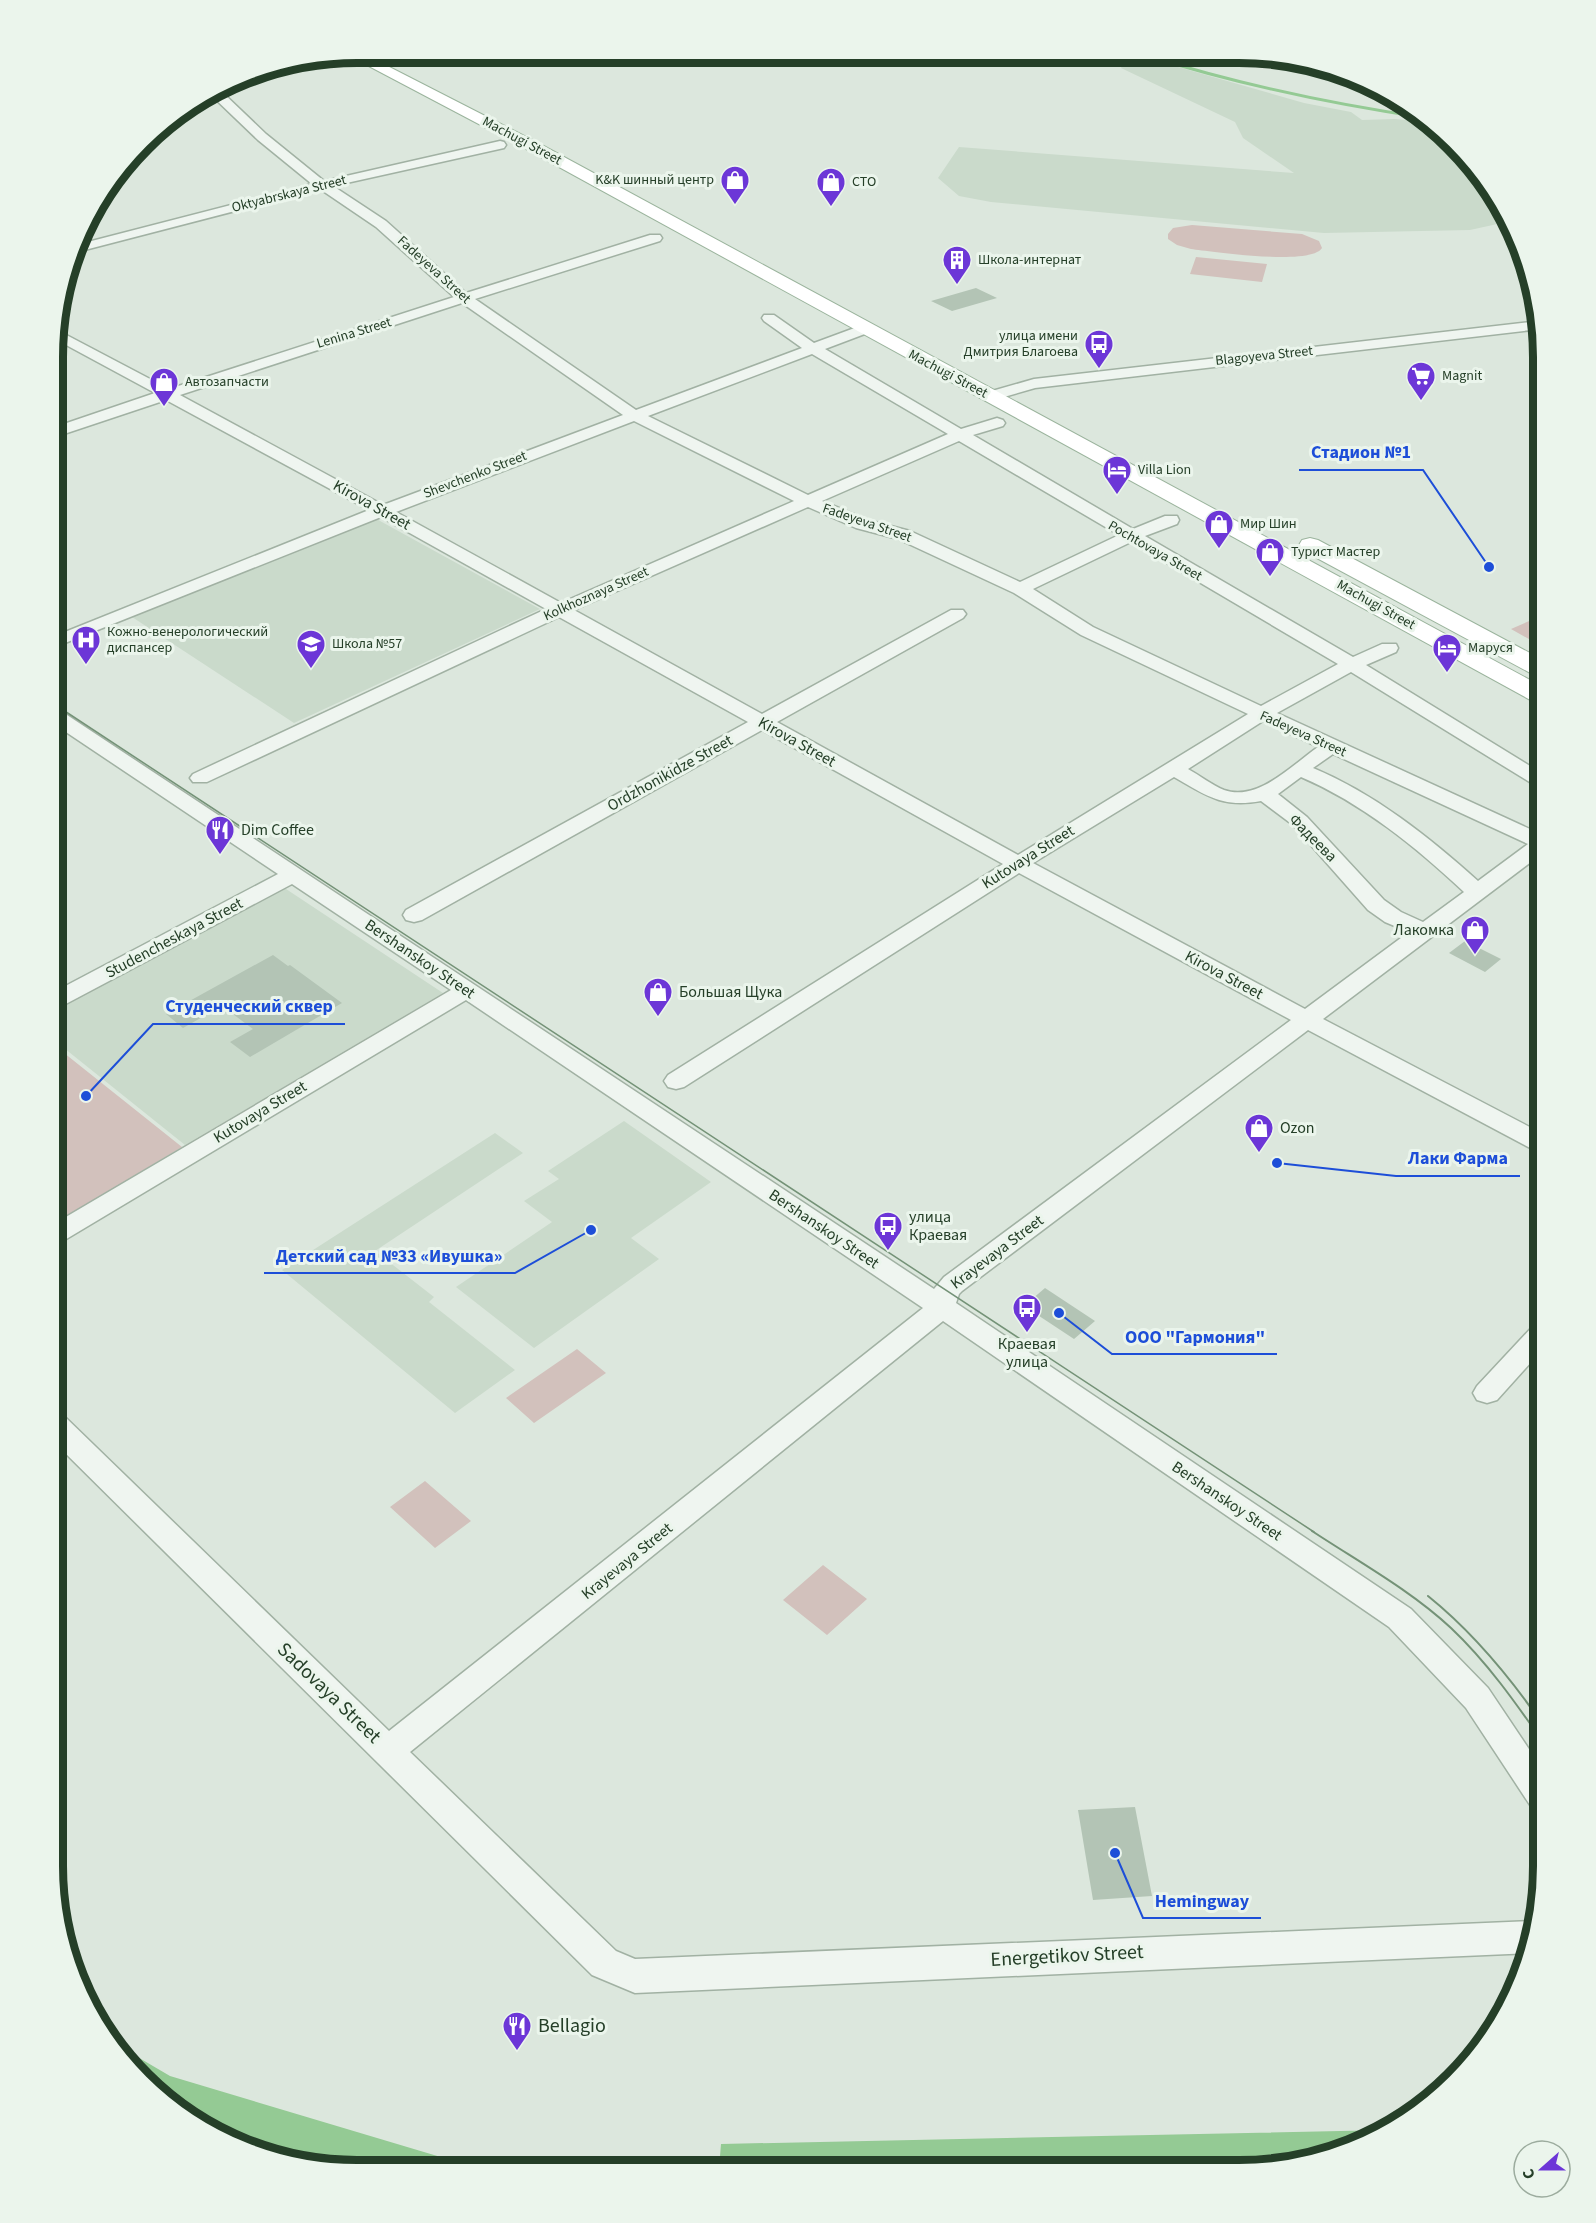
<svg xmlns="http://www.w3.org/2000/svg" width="1596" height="2223" font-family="'Source Sans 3',sans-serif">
  <rect width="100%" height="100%" fill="#dce7dd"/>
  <path fill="#cadacb" d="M1150,59L1304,103L1351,112L1362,120L1394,119L1431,122L1468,156L1511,221L1470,230L1324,233L991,202L959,196L938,178L959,147L1294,173L1243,138L1235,122L1121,68L1124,62Z
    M371,516L540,609L294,723L129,615Z
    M283,887L443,993L185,1145L54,1040V1008Z
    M624,1121L711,1182L631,1238L659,1259L534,1348L456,1287L552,1222L524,1201L559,1179L548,1171Z
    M495,1133L523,1153L375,1251L434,1297L429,1302L515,1370L455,1413L282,1270Z"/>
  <path fill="#d2c1bc" d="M1192,225L1302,234L1319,241L1322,248C1311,266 1214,252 1191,249L1177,245L1168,239V234L1173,228Z
    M1196,257L1267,264L1262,282L1190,274Z
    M1543,615V647L1511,629Z
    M54,1045L182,1147L54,1224Z
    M577,1349L606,1373L534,1423L506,1398Z
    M425,1481L471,1521L435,1548L390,1507Z
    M823,1565L867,1599L827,1635L783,1600Z"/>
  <path fill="#94ca94" d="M112,2042L170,2076L444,2158L442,2168H318L241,2147L172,2108L128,2067Z
    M1388,2130C1343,2159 1291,2164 1239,2170L719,2169L721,2144Z"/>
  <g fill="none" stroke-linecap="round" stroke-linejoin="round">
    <path stroke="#94ca94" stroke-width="3" d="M1145,55C1237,84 1331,104 1427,118"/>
  </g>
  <path fill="#b3c4b5" d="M976,288L997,298L952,311L931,301Z
    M1465,941L1501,959L1485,972L1449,953Z
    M273,955L288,966L290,965L342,1003L250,1057L230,1042L253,1029L222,1006L183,1028L166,1014Z
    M1045,1288L1095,1321L1074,1339L1024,1306Z
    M1135,1807L1152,1896L1093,1900L1078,1810Z"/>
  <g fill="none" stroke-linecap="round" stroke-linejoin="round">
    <g stroke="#a1b1a3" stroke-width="3">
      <path id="minor" d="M295,63L294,66L249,74L259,69Z
        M221,91L266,134L324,181L500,141L504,142L506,145L504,148L333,186L386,221L466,293L650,235H660L662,238L660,241L475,299L636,410L802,348L764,321L762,318L764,315H774L814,343L860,326H870L872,329L870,332L825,349L961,429L997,418L1003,420L1005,423L1003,426L973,435L1133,529L1165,516H1177L1179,520L1177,524L1145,536L1353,657L1382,644H1396L1398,648L1396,652L1366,665L1543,774V788L1536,786L1351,672L1277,713L1543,835V853L1323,1019L1543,1134V1152L1534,1150L1308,1030L962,1291L959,1294L956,1303L1411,1609L1488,1688L1543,1770V1812L1532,1808L1466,1708L1389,1627L943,1321L410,1752L616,1951L635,1959L1533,1921L1536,1922L1529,1953L635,1993L592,1975L53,1441V1412L63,1415L389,1731L923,1308L466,1000L63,1241L54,1244V1224L451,990L292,884L62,1006L54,1008V992L278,874L54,724V709L61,711L934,1289L944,1277L1291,1020L1019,873L684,1087L676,1089L668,1087L664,1081L668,1075L1003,864L762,730L422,920L414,922L406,920L403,915L406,910L748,722L559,617L207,782H193L190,778L193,774L546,609L381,517L55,647V636L369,510L166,400L55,437V427L155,393L55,339V329L169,389L454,297L376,227L320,189L77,252L80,244L312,184L258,140L212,96ZM462,303L623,415L383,505L180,395ZM812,354L948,434L808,495L648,416ZM634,421L794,501L561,603L396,512ZM959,441L1119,535L1020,582L910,531L868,520L822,501ZM808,507L856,528L898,539L1014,593L1081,635L1248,714L1018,855L777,722L963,618L966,614L963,610H951L762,714L574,610ZM1131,542L1338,664L1261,706L1093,627L1033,589ZM1263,721L1318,747C1292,765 1258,802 1224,790C1212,785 1199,775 1188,769ZM1333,754L1528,844L1478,881C1429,837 1375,794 1313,768ZM1174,777C1207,796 1222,808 1261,801L1293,825L1368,910L1385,922L1409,932L1305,1009L1033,863ZM1301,777C1362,803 1416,847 1464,892L1423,922L1401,912L1384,900L1307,817L1278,794Z
        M1540,321V329L1035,388L990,401L982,396L985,393L1034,379Z
        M1543,1322V1349L1497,1400L1487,1403L1477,1400L1473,1393L1477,1386L1534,1325Z"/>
    </g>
    <g stroke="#9bb49d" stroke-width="2">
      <path id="major" d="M362,53L540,144L1543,687V704L1534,702L528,150L346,54Z
        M1310,538L1318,540L1543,660V677L1534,675L1302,550L1299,545L1302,540Z"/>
    </g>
    <use href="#minor" fill="#eff5f0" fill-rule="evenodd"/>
    <use href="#major" fill="#fff" fill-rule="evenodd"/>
    <path stroke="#749277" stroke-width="1.5" d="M54,704L1314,1532"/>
    <path stroke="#749277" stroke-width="2" d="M1312,1531C1359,1562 1410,1590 1451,1628C1487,1662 1515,1702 1543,1742
      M1428,1596C1474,1633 1510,1677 1543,1725"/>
  </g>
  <defs>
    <g id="shop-pin" transform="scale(1.5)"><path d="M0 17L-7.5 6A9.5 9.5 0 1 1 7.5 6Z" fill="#6c36d7" stroke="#ebf5ec"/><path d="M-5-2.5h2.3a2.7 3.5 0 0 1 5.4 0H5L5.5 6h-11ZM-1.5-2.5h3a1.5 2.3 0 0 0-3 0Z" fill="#fff"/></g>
    <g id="building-pin" transform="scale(1.5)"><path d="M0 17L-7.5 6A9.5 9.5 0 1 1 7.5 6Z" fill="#6c36d7" stroke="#ebf5ec"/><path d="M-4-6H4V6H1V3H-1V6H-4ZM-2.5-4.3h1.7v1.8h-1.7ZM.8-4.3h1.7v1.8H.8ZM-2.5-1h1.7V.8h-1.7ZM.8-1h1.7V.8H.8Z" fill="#fff"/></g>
    <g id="bus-pin" transform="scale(1.5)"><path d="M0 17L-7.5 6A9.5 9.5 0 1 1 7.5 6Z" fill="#6c36d7" stroke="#ebf5ec"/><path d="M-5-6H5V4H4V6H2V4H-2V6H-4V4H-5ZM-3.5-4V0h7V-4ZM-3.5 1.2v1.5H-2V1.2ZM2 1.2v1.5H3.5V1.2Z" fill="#fff"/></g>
    <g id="supermarket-pin" transform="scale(1.5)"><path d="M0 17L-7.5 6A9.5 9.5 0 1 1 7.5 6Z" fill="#6c36d7" stroke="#ebf5ec"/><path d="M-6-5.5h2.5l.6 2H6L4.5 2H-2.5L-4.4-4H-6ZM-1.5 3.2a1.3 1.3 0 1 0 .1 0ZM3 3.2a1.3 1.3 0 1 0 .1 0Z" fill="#fff"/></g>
    <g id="hotel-pin" transform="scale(1.5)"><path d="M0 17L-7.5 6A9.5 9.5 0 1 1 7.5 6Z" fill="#6c36d7" stroke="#ebf5ec"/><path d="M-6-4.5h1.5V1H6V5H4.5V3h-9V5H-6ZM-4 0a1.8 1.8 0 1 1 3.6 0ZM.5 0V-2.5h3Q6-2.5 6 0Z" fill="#fff"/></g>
    <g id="hospital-pin" transform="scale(1.5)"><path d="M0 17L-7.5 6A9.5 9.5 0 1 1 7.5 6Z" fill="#6c36d7" stroke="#ebf5ec"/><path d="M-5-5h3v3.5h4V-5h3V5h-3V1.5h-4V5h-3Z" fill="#fff"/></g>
    <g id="school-pin" transform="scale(1.5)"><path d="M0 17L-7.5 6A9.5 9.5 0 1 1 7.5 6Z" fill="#6c36d7" stroke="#ebf5ec"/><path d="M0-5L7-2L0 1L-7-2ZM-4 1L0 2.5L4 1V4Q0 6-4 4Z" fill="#fff"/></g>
    <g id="restaurant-pin" transform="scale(1.5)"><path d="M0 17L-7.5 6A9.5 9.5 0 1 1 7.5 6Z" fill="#6c36d7" stroke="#ebf5ec"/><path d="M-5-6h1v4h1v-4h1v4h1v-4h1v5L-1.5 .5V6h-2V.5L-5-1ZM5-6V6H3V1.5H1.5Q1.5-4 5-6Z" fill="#fff"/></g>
  </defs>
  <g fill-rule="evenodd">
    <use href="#shop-pin" x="735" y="180"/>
    <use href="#shop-pin" x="831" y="182"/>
    <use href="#building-pin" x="957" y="260"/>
    <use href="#bus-pin" x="1099" y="344"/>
    <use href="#supermarket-pin" x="1421" y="376"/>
    <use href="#shop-pin" x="164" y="382"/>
    <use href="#hotel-pin" x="1117" y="470"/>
    <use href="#shop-pin" x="1219" y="524"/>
    <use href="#shop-pin" x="1270" y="552"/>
    <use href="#hospital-pin" x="86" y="640"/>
    <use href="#school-pin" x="311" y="644"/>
    <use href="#hotel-pin" x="1447" y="648"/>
    <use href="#restaurant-pin" x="220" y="830"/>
    <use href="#shop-pin" x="1475" y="930"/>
    <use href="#shop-pin" x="658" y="992"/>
    <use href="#shop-pin" x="1259" y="1128"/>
    <use href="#bus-pin" x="888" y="1226"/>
    <use href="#bus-pin" x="1027" y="1308"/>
    <use href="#restaurant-pin" x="517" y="2026"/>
  </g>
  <g text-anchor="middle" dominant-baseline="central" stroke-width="6" stroke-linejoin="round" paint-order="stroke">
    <g font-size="14" fill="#253f28" stroke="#ebf5ec">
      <text transform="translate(522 141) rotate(28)">Machugi Street</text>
      <text transform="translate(289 194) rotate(-14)">Oktyabrskaya Street</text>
      <text transform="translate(434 270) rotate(42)">Fadeyeva Street</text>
      <text transform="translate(354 333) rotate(-17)">Lenina Street</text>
      <text transform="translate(1264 356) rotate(-6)">Blagoyeva Street</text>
      <text transform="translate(948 374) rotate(28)">Machugi Street</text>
      <text transform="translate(475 475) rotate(-21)">Shevchenko Street</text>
      <text transform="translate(867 523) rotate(19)">Fadeyeva Street</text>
      <text transform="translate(1155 551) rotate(30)">Pochtovaya Street</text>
      <text transform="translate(596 594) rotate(-24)">Kolkhoznaya Street</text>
      <text transform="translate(1376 605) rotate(29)">Machugi Street</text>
      <text transform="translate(1303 734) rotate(24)">Fadeyeva Street</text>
    </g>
    <g font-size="14" fill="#253f28" stroke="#ebf5ec" text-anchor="start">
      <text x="714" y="180" text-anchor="end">K&amp;K шинный центр</text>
      <text x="852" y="182">СТО</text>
      <text x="978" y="260">Школа-интернат</text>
      <text x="1078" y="336" text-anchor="end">улица имени<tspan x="1078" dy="16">Дмитрия Благоева</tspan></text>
      <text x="1442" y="376">Magnit</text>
      <text x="185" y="382">Автозапчасти</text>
      <text x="1138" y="470">Villa Lion</text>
      <text x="1240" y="524">Мир Шин</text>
      <text x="1291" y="552">Турист Мастер</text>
      <text x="107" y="632">Кожно-венерологический<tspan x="107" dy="16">диспансер</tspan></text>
      <text x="332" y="644">Школа №57</text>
      <text x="1468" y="648">Маруся</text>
    </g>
    <g font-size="16" fill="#253f28" stroke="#ebf5ec">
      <text transform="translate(372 505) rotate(29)">Kirova Street</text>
      <text transform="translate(797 742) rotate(29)">Kirova Street</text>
      <text transform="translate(670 773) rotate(-29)">Ordzhonikidze Street</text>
      <text transform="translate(1313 838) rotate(45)">Фадеева</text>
      <text transform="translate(1028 857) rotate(-32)">Kutovaya Street</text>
      <text transform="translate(174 938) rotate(-28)">Studencheskaya Street</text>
      <text transform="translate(420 959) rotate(34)">Bershanskoy Street</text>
      <text transform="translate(1224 975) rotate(28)">Kirova Street</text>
      <text transform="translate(260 1112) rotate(-31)">Kutovaya Street</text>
      <text transform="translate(824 1229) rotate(34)">Bershanskoy Street</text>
      <text transform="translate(997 1252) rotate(-37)">Krayevaya Street</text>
      <text transform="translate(1227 1501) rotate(34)">Bershanskoy Street</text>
      <text transform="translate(627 1561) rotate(-39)">Krayevaya Street</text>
    </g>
    <g font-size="16" fill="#253f28" stroke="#ebf5ec" text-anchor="start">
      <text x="241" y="830">Dim Coffee</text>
      <text x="1454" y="930" text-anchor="end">Лакомка</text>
      <text x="679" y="992">Большая Щука</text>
      <text x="1280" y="1128">Ozon</text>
      <text x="909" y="1217">улица<tspan x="909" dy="18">Краевая</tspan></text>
      <text x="1027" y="1344" text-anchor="middle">Краевая<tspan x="1027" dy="18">улица</tspan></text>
    </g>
    <g font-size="20" fill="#253f28" stroke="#ebf5ec">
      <text transform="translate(329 1693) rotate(44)">Sadovaya Street</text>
      <text transform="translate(1067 1956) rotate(-3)">Energetikov Street</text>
    </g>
    <g font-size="20" fill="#253f28" stroke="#ebf5ec" text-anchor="start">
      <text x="538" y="2026">Bellagio</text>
    </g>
  </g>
  <path d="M0 0H1596V2223H0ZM357 63H1239A294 294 0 0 1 1533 357V1866A294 294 0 0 1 1239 2160H357A294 294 0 0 1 63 1866V357A294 294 0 0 1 357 63Z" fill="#ebf5ec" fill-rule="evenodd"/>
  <path fill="none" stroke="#253f28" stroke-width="8" d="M357 63H1239A294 294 0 0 1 1533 357V1866A294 294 0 0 1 1239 2160H357A294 294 0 0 1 63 1866V357A294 294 0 0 1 357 63Z"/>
  <path fill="none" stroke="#1d4ed8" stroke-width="2" d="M1489 567L1423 470H1299M86 1096L153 1024H345M1277 1163L1396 1176H1520M591 1230L515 1273H264M1059 1313L1112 1354H1277M1115 1853L1143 1918H1261"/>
  <g fill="#1d4ed8" stroke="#ebf5ec" stroke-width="2">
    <circle cx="1489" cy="567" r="6"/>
    <circle cx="86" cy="1096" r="6"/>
    <circle cx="1277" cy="1163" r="6"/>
    <circle cx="591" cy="1230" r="6"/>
    <circle cx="1059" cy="1313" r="6"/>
    <circle cx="1115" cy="1853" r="6"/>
  </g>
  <g font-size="18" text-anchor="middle" font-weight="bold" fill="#1d4ed8" stroke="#ebf5ec" stroke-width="6" stroke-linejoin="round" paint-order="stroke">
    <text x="1361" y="458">Стадион №1</text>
    <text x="249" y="1012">Студенческий сквер</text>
    <text x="1458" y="1164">Лаки Фарма</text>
    <text x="389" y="1262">Детский сад №33 «Ивушка»</text>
    <text x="1195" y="1343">ООО "Гармония"</text>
    <text x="1202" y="1907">Hemingway</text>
  </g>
  <g transform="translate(1542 2169) rotate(249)"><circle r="28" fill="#ebf5ec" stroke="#9cac9e" stroke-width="1.5"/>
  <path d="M0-4.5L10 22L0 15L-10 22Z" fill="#6c36d7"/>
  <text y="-9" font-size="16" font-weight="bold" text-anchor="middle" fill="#253f28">С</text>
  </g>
</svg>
